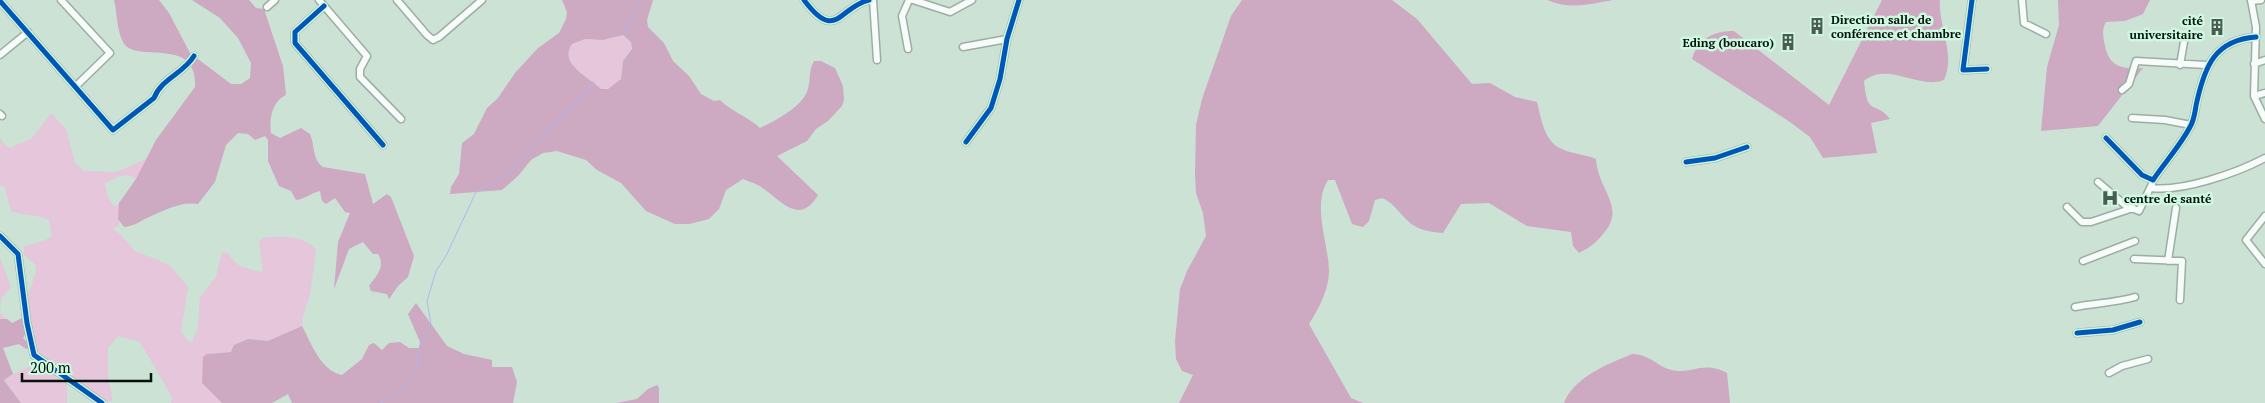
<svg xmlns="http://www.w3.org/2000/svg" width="2265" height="403" font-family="'PT Serif',serif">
  <rect width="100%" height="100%" fill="#cbe2d5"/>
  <path fill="#e5c6db" d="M623,35L631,42L632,49C629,53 624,58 623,63C620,78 623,89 601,89C589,77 558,64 572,44L585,39L603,40Z
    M51,113L66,129L75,163L84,171L116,172L147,159L136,179C125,171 117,178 105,183C106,192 108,200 115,207L119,203V226L112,228L120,234L135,251L170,265L188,287L181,331L187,340L192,342L198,328L200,297L216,277L222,252L228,253C236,268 247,269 263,272L259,241L263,238C282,236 303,235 316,250L310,295L303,316L302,326L268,341L248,339L231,352L207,354L222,403H171L172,397L140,342L118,336L108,348V377L113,401L102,403L67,379V403H21L4,379L33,365C36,345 24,326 25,307C27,291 37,277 36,265L24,255V247C33,242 43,243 52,236L49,220C36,214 25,216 11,211L5,188L0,185V137L3,143L10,148L32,138Z
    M0,258L11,287L1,299L0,313L7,319H0Z"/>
  <path fill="#cda9c2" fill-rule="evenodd" d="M114,0H159L169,13L190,53L231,84H241L250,78L251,63L238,38L220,18L192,0H249L256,8L264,9L283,66L286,95C272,101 269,119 271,133L280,138L301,128L310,134C315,146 312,159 323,167L365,174L373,204L387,194L391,197L414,256L408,277L398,286L389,299L387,294L371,291L369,286C376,276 386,267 378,254H373L363,242L349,249L334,289L338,242L350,213L345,212L335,198L326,204L322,201L320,191C311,193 305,199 296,200L291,191L279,186L268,161V140L265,136L255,140L248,134L238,133L226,145L215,182L198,204C182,201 164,210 149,217C140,221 135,226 124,227L118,219L119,203L136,179L156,140L195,87C198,34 135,65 123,42C117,31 117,12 114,0Z
    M562,0H653L647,20L648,27L664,43L673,61L689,76L701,94L714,101L720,100C732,112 747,116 760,128C775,121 800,108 807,92C811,82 808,71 814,61H821L835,68L843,86L844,100L842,106L828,121L816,129L807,141L777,156L818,195C800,226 781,201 764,189C758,184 750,182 743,179L726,190L719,209L709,219L689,224H675L646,211L621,183L597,170L586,160L557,151L543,153L531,160L518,176L502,190L450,194L451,187L459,174L462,143L474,134L487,108L498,98L515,73L538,48L559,33L566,19L567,12ZM623,35L631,42L632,49L623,61L621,79L608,89H601C589,77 558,64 572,44L585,39L603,40Z
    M1242,0H1392L1417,19L1472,84L1490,83L1515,97L1537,102C1541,118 1544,142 1562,149C1572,154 1584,154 1596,159C1598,191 1627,207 1603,234C1596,243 1589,248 1579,253L1573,246L1571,232L1527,226L1489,203L1461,204L1443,233C1431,232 1418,230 1409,222C1399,213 1394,203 1382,198L1375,200L1369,221L1363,227L1352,224L1335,180H1328C1312,205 1328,242 1329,270C1329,290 1319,308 1309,324L1351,398L1363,403H1179L1193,375L1182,371L1176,359L1175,341L1180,289L1187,271L1206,236L1203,213L1196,193L1195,174L1196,125L1202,99L1231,16Z
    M1547,0H1613C1590,4 1570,10 1547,0Z
    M1882,0H1940C1938,26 1956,54 1944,80C1919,90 1888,61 1864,81C1867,118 1876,100 1890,119L1871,123L1877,153L1823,158L1810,137L1790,122L1692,59C1698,39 1713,31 1734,31L1829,105Z
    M2058,0H2150L2143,14L2125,21L2106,22C2102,29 2103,34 2104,41C2108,67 2120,69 2143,68L2098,126L2041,131L2047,67L2059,25Z
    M416,303L447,346L464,354L492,360V367H512L517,382L513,403H292L288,394L272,403H222L202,383L203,357L207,354L231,352L234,345L248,339L268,341L302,326C311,343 321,371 342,375L362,359L369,345L374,343L382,350L389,343L400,342L409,348H419L420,342L408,314Z
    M22,318L26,333L23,338L29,344V348L26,349L19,344L3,348L13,374L4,380L21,403H0V319H7L12,323Z
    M1632,354C1652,355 1657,367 1672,370C1692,375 1703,360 1727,373L1730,403H1564C1574,377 1608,364 1632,354Z
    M657,385L659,388V403H616L637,399L648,389Z"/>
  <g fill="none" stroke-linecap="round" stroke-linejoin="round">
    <path stroke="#aeb7f1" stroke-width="1" d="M623,35L641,0
      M381,403L398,393L416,372L419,348L431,324L427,301L436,271L446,256L476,192L510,172L560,117L582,97L594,82"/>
    <g stroke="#9caea4" stroke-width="9">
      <path id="minor" d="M61,0L110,53L75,87
        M319,0L367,56L360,69V77L401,119
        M397,0L427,35L433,40L439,37L482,0
        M804,0C836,43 839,7 869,0
        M873,0L877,60
        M913,0L950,12L972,0
        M1972,0L1963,70L1987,69
        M2022,0L2024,23L2046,34
        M2251,0L2256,27L2254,96L2265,119
        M0,1L113,130L154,98C162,78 183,74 194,56
        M2251,1L2261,0
        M324,6L295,32V43L383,145
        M267,7L275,0
        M963,47L1007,39
        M908,49L902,16L909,0
        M0,55L28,32
        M2254,64L2265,60
        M2180,65L2185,36
        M2122,90L2129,84L2136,61L2206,65
        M2254,96L2265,93
        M0,114L2,116
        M2132,118L2165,120L2191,125
        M2106,138L2142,175L2153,180C2165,162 2180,146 2190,127C2195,119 2195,109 2197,101C2205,66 2215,40 2256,37
        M966,142L991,108L1000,79L1007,39L1019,0
        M1686,162L1715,158L1747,147
        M2098,182L2125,205L2139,211L2152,184
        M2151,188C2182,192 2237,173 2265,158
        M2067,207L2082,222H2091L2133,208
        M2265,216L2246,240L2265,264
        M0,236L18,254L27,323L34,355L102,403
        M2134,259L2182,261L2180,300
        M2083,261L2135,241
        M2168,261L2176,208
        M2075,307C2095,303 2115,303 2135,297
        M2077,333L2113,330L2140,322
        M2109,373L2122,366L2148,359"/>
    </g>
    <use href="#minor" stroke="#f7fbf9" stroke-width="6"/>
    <g stroke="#cff8e1" stroke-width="8">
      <path id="cycleway" d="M804,0C836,43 839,7 869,0
        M1972,0L1963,70L1987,69
        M0,1L113,130L154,98C162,78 183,74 194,56
        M324,6L295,32V43L383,145
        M2106,138L2142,175L2153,180C2165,162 2180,146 2190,127C2195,119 2195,109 2197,101C2205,66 2215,40 2256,37
        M966,142L991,108L1000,79L1007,39L1019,0
        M1686,162L1715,158L1747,147
        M0,236L18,254L27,323L34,355L102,403
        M2077,333L2113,330L2140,322"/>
    </g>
    <use href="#cycleway" stroke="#0057b8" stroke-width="5"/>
  </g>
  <defs>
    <g id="building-bare" transform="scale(1.35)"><path d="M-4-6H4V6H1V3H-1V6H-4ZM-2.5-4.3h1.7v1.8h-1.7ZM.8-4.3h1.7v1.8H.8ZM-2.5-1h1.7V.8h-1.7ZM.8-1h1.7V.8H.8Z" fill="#4a5b52" stroke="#cff8e1" stroke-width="2.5" paint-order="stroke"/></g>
    <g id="hospital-bare" transform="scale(1.35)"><path d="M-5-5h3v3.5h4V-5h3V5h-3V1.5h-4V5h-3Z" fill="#4a5b52" stroke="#cff8e1" stroke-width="2.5" paint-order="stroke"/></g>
  </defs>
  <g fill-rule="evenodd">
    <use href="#building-bare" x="1817" y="26"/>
    <use href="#building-bare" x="2217" y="27"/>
    <use href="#building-bare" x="1788" y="42"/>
    <use href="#hospital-bare" x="2110" y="198"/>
  </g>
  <g text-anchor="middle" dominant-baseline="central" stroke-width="5" stroke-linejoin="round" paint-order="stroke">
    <g font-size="12" font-weight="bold" fill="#05130c" stroke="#cff8e1" text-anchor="start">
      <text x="1831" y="19">Direction salle de<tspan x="1831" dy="14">conférence et chambre</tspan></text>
      <text x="2203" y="20" text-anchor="end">cité<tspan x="2203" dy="14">universitaire</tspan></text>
      <text x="1774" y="42" text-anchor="end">Eding (boucaro)</text>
      <text x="2124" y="198">centre de santé</text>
    </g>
  </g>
  <path d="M22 373v8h129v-8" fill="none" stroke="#05130c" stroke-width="2.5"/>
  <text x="30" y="373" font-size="15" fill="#05130c" stroke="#cff8e1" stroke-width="4" paint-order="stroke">200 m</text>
</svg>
